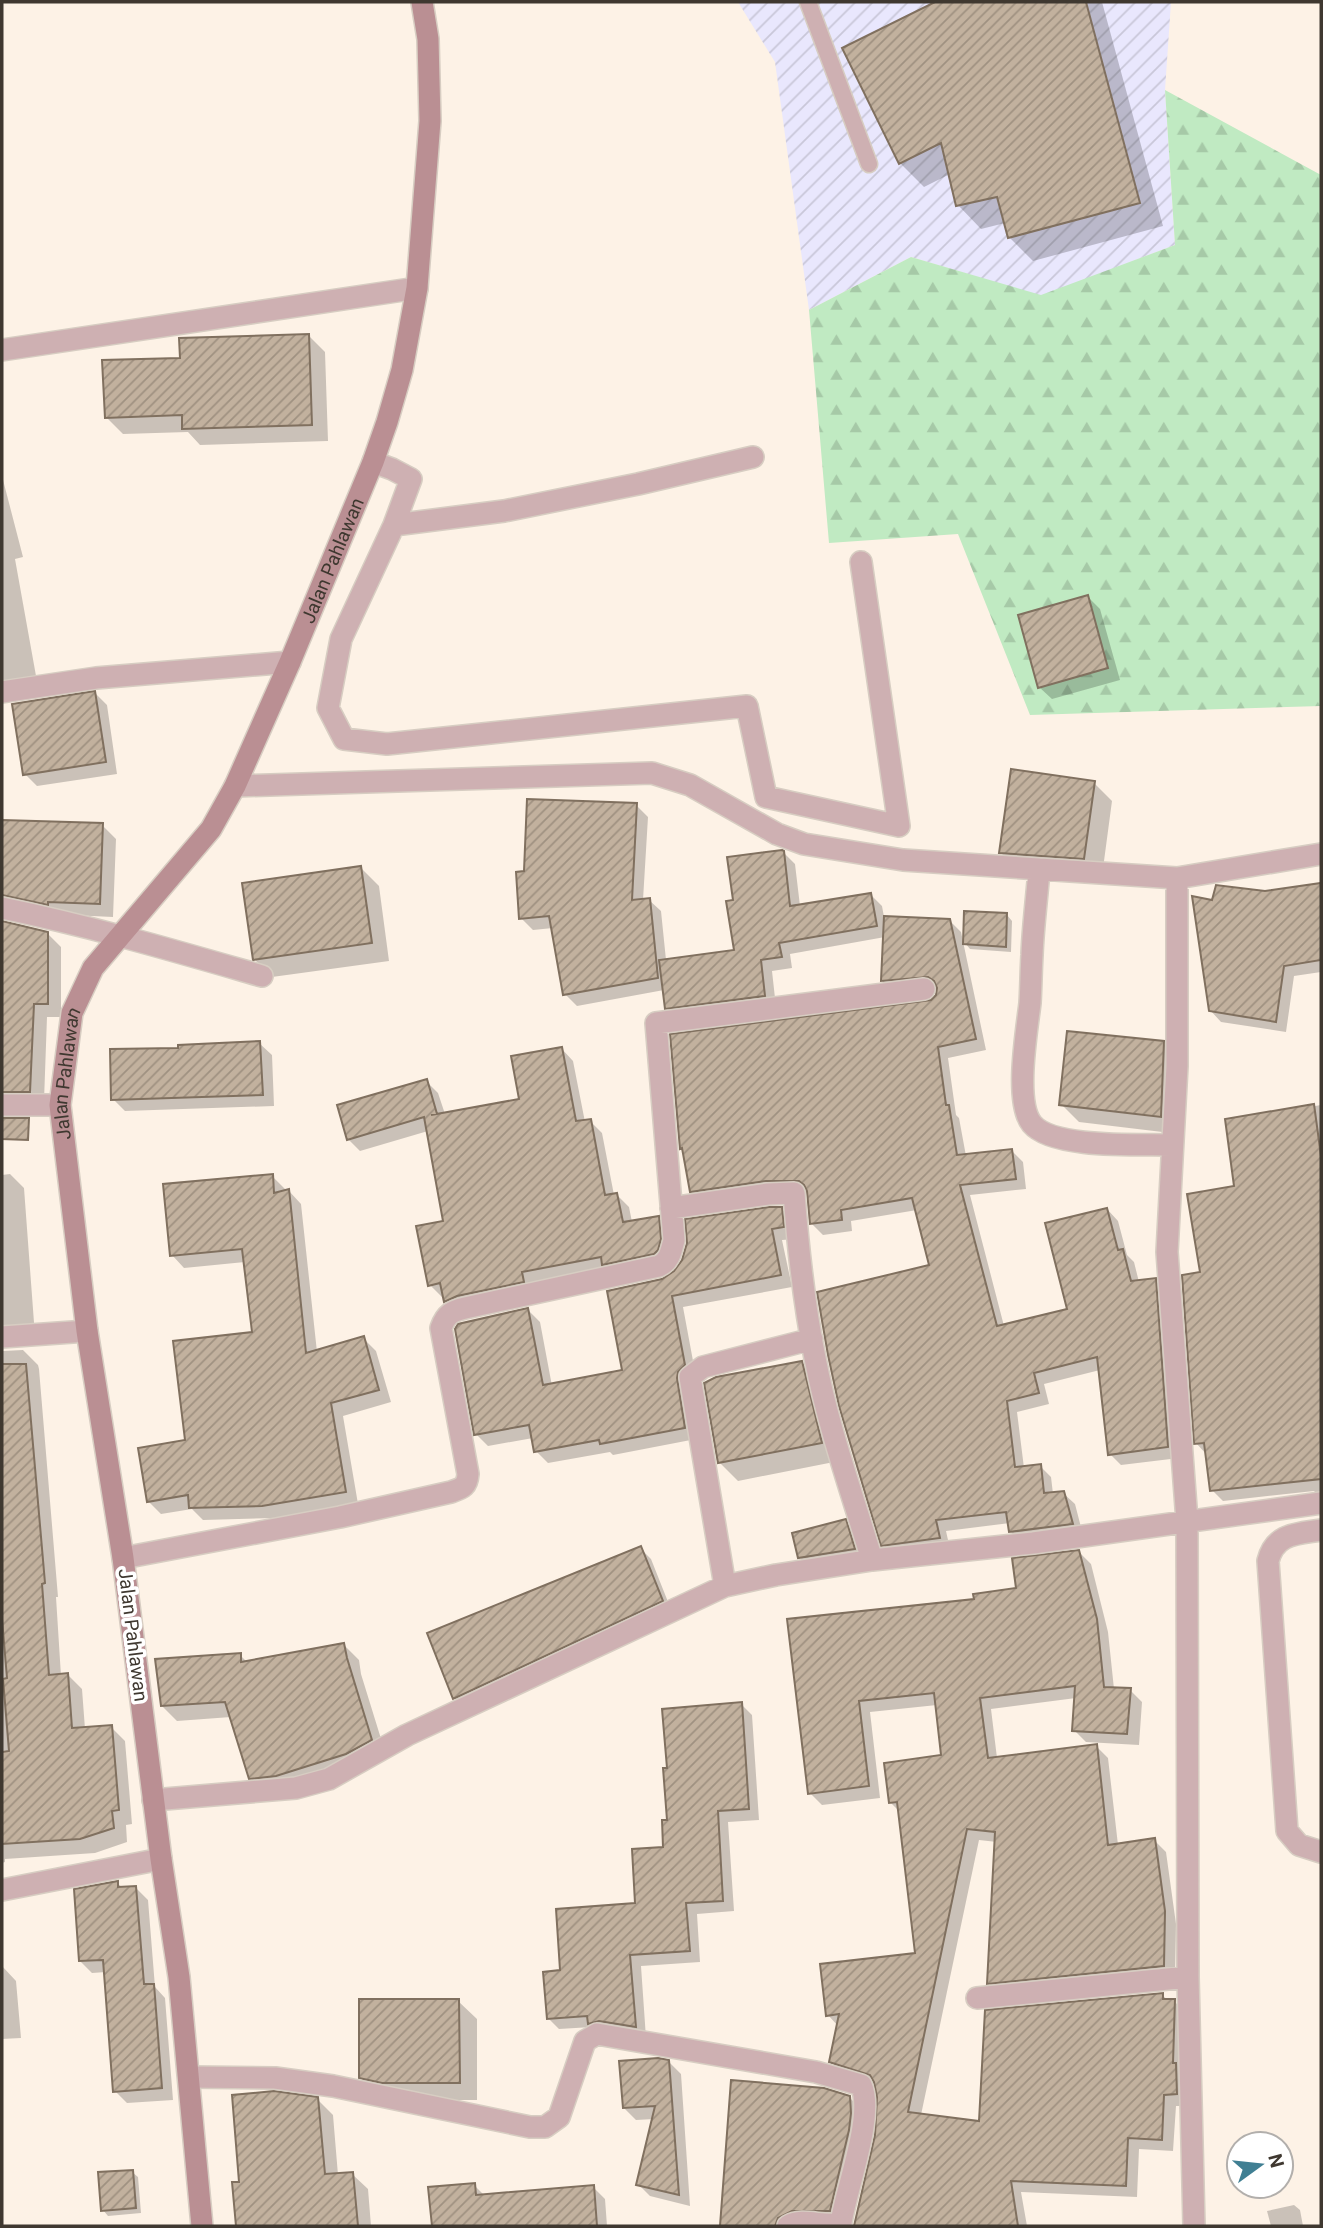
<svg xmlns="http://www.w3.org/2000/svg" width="1323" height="2228" font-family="Roboto,sans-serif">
  <defs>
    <pattern id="industrial-furrows" width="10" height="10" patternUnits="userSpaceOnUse" patternTransform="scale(1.75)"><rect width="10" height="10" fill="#e9e7fd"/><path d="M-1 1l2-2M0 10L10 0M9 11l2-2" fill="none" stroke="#c9c7d9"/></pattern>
    <pattern id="forest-firs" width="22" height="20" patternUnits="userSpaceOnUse" patternTransform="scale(1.75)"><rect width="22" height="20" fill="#c0eac2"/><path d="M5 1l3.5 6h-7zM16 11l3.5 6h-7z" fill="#a6c9a7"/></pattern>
    <pattern id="building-hatch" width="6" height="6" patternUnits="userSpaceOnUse" patternTransform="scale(1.75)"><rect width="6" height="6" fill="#c2b19e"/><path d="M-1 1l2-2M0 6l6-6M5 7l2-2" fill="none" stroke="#9f9181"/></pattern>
  </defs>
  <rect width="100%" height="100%" fill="#fdf2e6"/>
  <path fill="url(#industrial-furrows)" d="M738,2H1171L1165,90L1175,245L1041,296L911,257L809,310L775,62Z"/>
  <path fill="url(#forest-firs)" d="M1165,90L1321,175V706L1030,715L958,534L829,543L809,310L911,257L1041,295L1175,245Z"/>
  <path fill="#0003" d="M939,2H1102L1163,226L1033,261L1009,237L1005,223L981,229L958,205L950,174L924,187L900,163L845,49Z
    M308,335L325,352L328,441L200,445L188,432L123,434L106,417L181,359Z
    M2,476L23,557L15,559L38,687L2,702Z
    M1088,597L1100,609L1120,680L1052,699L1039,687Z
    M95,693L107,705L117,774L37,786L25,774Z
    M1094,783L1112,801L1102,876L1019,871L1001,853Z
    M636,805L648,817L643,900H649L661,911L666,960L736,951L735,901L783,852L795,864L800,906L871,895L882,906L884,917L950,921L961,932L986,1050L948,1058L956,1115L959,1118L966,1156L1012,1151L1023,1162L1026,1189L970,1195L1004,1326L1069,1310L1107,1209L1118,1221L1127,1255L1134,1262L1139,1282L1155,1280L1166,1291L1179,1458L1121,1465L1110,1454L1100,1370L1044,1384L1049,1404L1017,1412L1024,1468L1040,1466L1051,1477L1053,1494L1063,1493L1075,1504L1083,1535L1022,1543L1011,1532L1010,1523L946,1531L950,1549L894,1556L883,1545L931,1266L917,1210L851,1221L852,1231L823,1235L811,1223L809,1192L778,1191L702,1202L691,1191L684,1151L681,1148L932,1001L937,995L939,987L893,992L882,981L885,937L790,954L792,968L772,971L776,1007L678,1019L667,1008L664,990L577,1006L565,994L553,928L533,930L521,918L526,873Z
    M2,822L102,825L116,839L113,917L6,912L2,919L3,923L47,933L61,947V1017H47L44,1101L2,1099Z
    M361,868L379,886L389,961L272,977L254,959Z
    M1321,885V972L1294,976L1286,1032L1221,1022L1210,1010L1214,902Z
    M1007,915L1012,921L1011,952L970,949L965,943Z
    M259,1043L272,1055L274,1106L125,1111L113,1099L179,1050Z
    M1163,1043L1181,1061L1179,1134L1079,1122L1061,1104Z
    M561,1048L573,1061L585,1122L590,1121L602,1133L614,1195H617L629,1207L632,1222L658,1217L670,1230L668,1264L458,1313L446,1301L445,1296L442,1297L430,1285L445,1223L428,1131L360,1151L348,1139L426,1081L438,1093L445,1114L521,1100Z
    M1321,1105V1498L1314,1491L1223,1501L1212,1490L1207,1455L1196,1443L1203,1274L1236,1188L1227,1121Z
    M10,1174L24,1188L35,1336L4,1345L3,1351L23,1350L38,1365L39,1369L58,1597H56L61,1676L68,1675L82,1689L85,1729L111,1727L125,1741L132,1824L126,1825L127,1842L95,1853L5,1859V1862L2,1863V1175Z
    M272,1176L285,1189V1192L289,1191L301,1204L317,1352L363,1338L376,1351L391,1402L343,1416L358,1504L276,1518L203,1520L192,1509L161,1514L148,1501L254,1333L245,1262L184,1268L172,1255Z
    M781,1208L793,1220L795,1239L782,1240L792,1287L683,1307L696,1377V1439L613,1455L610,1452L548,1463L536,1451L533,1438L488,1446L476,1434L528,1310L540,1322L552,1386L624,1372L662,1280Z
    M802,1363L820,1382L839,1461L738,1481L719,1462Z
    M845,1521L857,1533L866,1561L812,1570L800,1557Z
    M640,1548L651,1559L672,1612L465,1709L455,1698Z
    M1079,1552L1091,1564L1108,1632L1114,1689L1130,1690L1142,1702L1139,1745L1086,1742L1074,1730L1076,1698L991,1709L997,1758L1096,1746L1108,1758L1118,1845L1154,1840L1166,1852L1176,1924L1175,1977L1000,1995L989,1983L997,1842L979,1840L921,2115L981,2123L1162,1995L1169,2001H1174L1186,2013L1188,2106H1176L1173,2151L1139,2149L1137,2197L1021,2192L1027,2226H855L873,2155L879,2116L876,2084L843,2074L831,2062L838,2026L828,2015L917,1954L900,1812L890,1802L943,1757L937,1705L870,1712L880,1798L822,1805L810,1793L789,1621L976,1601L1018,1590Z
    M344,1645L359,1660L361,1674L386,1755L266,1793L250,1778L231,1717L177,1721L162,1706L240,1655L247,1662Z
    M741,1704L752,1715L759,1820L728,1822L734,1911L697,1914L700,1962L641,1966L646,2038L592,2027L559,2029L548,2018L562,1972L637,1905L665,1849L669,1822V1769Z
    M117,1883L123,1888H136L148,1900L155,1987L165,1998L173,2100L127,2103L115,2091L106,1972L92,1973L80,1961Z
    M2,1966L16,1981L21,2038L2,2039Z
    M458,2001L477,2019V2100H401L379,2096L360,2077Z
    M668,2061L681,2074L690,2206L650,2196L638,2184L654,2119L636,2120L624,2108Z
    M732,2082L849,2097L861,2109L841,2222L795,2226H721Z
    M317,2099L333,2115L338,2175L352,2174L368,2189L371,2226H238L234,2184L241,2183Z
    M132,2172L138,2177L141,2213L108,2216L103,2210Z
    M474,2185L485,2196L593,2187L605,2199L607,2226H433L430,2189Z
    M1294,2205L1300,2210L1303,2226H1271L1267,2211Z"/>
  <path fill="url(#building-hatch)" stroke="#80705f" stroke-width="2" d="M935,2H1086L1140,203L1008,238L997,197L956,206L941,143L899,164L842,48Z
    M309,334L312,425L182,429V415L105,418L102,360L180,358L179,338Z
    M1088,595L1108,668L1038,688L1018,615Z
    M95,691L106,762L23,775L12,704Z
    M1011,769L1095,781L1084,859L999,853Z
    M527,799L637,803L632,900L650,898L658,978L563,995L549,916L519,919L516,872L524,871Z
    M2,820L103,823L100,904L48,902V905L2,895Z
    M782,850L784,851L790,906L871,893L877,926L779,943L782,957L761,960L765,996L665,1009L659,960L734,950L726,901L733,900L727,857Z
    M361,866L372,943L253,960L242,883Z
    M1321,883V960L1284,966L1276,1022L1209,1011L1192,896L1212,900L1216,885L1265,891Z
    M964,911L1007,913L1006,947L963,944Z
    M884,916L950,919L976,1039L938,1047L946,1105H949L957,1155L1012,1149L1016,1179L960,1185L997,1326L1067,1309L1045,1223L1107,1208L1118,1250L1123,1249L1131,1281L1156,1278L1168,1447L1108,1455L1097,1357L1034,1373L1039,1393L1007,1401L1015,1467L1041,1464L1044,1493L1064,1491L1073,1524L1009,1532L1006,1512L936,1520L940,1538L881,1546L839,1406L828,1355L817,1292L929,1265L912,1198L841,1210L842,1220L810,1224L807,1191L804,1185L799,1181H766L690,1192L682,1148L680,1149L670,1034L931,1000L936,995L937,988L934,981L928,977L881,981Z
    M2,921L48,932V1004H34L30,1092H2Z
    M1067,1031L1164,1041L1161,1117L1059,1105Z
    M260,1041L263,1095L111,1100L110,1049L178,1048V1045Z
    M562,1047L576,1121L591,1119L605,1195L617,1193L623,1222L659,1216L661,1239L658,1250L654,1254L602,1265L601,1257L522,1272L524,1282L457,1296L444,1302L440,1283L428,1286L416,1226L443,1221L424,1117L347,1140L337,1105L427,1079L437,1114L431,1115L519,1099L511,1056Z
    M1314,1104L1321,1156V1479L1210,1491L1204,1443L1194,1444L1182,1275L1200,1272L1187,1194L1234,1186L1225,1119Z
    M2,1118H29L28,1140L2,1139Z
    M273,1174L274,1193L289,1189L306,1353L364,1336L379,1390L331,1403L346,1492L262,1506L189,1508L188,1495L147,1502L138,1448L185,1440L173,1341L252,1332L242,1249L170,1256L163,1184Z
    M769,1207H782L784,1227L772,1229L781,1275L672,1296L685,1365L678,1372L677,1378L685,1428L600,1444L599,1440L534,1452L529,1425L474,1435L455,1329L458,1324L528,1308L543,1385L622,1370L607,1291L662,1279L674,1271L682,1260L687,1243L685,1219Z
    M802,1361L822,1443L718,1463L704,1383L716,1377Z
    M2,1364H26L45,1583L42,1584L49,1675L68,1673L72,1728L112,1725L119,1810L112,1811L114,1828L80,1839L2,1844V1752L9,1751L3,1679L7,1678L2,1619Z
    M846,1519L855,1549L798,1558L792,1533Z
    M641,1546L663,1601L453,1699L427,1633Z
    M1079,1550L1097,1619L1104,1687L1131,1688L1127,1734L1072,1731L1075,1686L980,1698L988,1758L1097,1744L1108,1845L1155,1838L1165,1911L1164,1966L987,1984L995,1832L967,1829L908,2112L979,2121L985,2010L1163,1993V1999H1175L1173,2063H1176L1177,2094L1164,2095L1162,2140L1128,2138L1126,2186L1011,2181L1018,2226H854L875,2135L877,2097L874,2082L870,2075L829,2062L839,2014L826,2016L820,1964L915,1953L897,1802L889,1803L884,1763L941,1755L934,1693L859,1701L869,1786L808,1794L787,1619L974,1599L973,1594L1016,1588L1012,1558Z
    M344,1643L347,1658L372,1740L346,1754L276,1776L249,1779L225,1702L161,1706L155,1659L241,1653V1662Z
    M742,1702L749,1809L718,1811L723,1901L686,1903L690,1951L630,1955L636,2027L599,2021L588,2024L587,2016L547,2019L543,1972L560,1970L556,1909L635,1903L632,1849L663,1847L662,1820H667L663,1768H667L662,1709Z
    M118,1881V1887L136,1886L144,1984H154L162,2088L113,2092L103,1960L79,1961L74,1889Z
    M359,1999H459L460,2083H382L359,2078Z
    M658,2058L669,2060L679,2195L636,2185L655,2106L623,2108L619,2061Z
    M731,2080L824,2088L850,2096L851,2113L849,2130L830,2211H792L778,2218L775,2226H720Z
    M274,2091L318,2097L325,2174L353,2172L358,2226H236L232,2182H239L232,2095Z
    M133,2170L136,2208L101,2211L98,2172Z
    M475,2183L476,2195L594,2185L597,2226H432L428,2187Z"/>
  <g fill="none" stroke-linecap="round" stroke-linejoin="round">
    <g stroke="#d7cdc2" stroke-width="19">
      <path id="lane" d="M808,2L869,164"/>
    </g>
    <g stroke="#d7cdc2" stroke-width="24">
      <path id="street" d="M2,350L417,288
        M373,462L392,469L411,479L394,525L341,639L328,708L344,739L387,744L747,706L766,797L899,826L861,562
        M394,525L504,511L638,484L753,457
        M2,692L96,678L290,662
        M235,786L652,773L690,785L777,834L804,844L903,860L1177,878L1321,854
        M1039,869C1037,898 1033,926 1032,955C1031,971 1031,987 1030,1003C1027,1030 1014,1102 1032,1124C1053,1149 1140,1144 1172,1145
        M1177,878V1066L1167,1252L1187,1521L1188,1977L1194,2226
        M2,908C90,926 175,951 262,976
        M2,1105H60
        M671,1208L768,1194L794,1193C798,1248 804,1304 815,1358C828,1427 852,1493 872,1560
        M2,1337L87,1331
        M1321,1530C1297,1534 1275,1533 1268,1561L1287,1831L1299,1845L1321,1852
        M123,1558L340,1517L451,1492C462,1488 467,1487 468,1474L441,1328C446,1314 452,1311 465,1308L659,1266C670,1261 671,1251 674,1240L656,1023L924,989
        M725,1586L690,1377L703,1367L812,1339
        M153,1800L296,1788L329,1779L407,1735L725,1586L776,1575L872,1560L1033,1543L1321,1503
        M2,1890L161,1859
        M977,1998L1188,1977
        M189,2077L275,2078L333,2086L530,2127H545L559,2117L585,2041L597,2034L816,2072L861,2085C875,2114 846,2189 841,2223C825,2228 803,2217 788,2226"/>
    </g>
    <g stroke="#d7cdc2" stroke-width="24">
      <g id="secondary">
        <path id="s1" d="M202,2226L179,1977L161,1859L123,1558L87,1331L60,1105L72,1013L93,968L211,829L235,786L290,662L373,462L387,422L402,370L417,288L430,121L428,39L422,2"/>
      </g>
    </g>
    <use href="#lane" stroke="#ceb0b2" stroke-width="16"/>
    <use href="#street" stroke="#ceb0b2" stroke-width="21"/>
    <use href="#secondary" stroke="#ba8f93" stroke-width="21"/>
  </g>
  <g text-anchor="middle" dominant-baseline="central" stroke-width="7" stroke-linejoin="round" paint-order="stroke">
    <g font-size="19" fill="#3f3830" stroke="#fff">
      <text stroke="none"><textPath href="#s1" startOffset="1750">Jalan Pahlawan</textPath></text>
      <text stroke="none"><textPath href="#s1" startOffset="1162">Jalan Pahlawan</textPath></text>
      <text transform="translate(133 1635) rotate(83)">Jalan Pahlawan</text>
    </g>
  </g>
  <rect width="1323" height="2228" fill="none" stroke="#3f3830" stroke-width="7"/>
  <g transform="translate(1260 2165) rotate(75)"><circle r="33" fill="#ffffff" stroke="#b2afac" stroke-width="2"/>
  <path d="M0-5L12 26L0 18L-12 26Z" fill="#407f93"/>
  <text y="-10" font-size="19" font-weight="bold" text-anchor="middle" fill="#3f3830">N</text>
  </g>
</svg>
